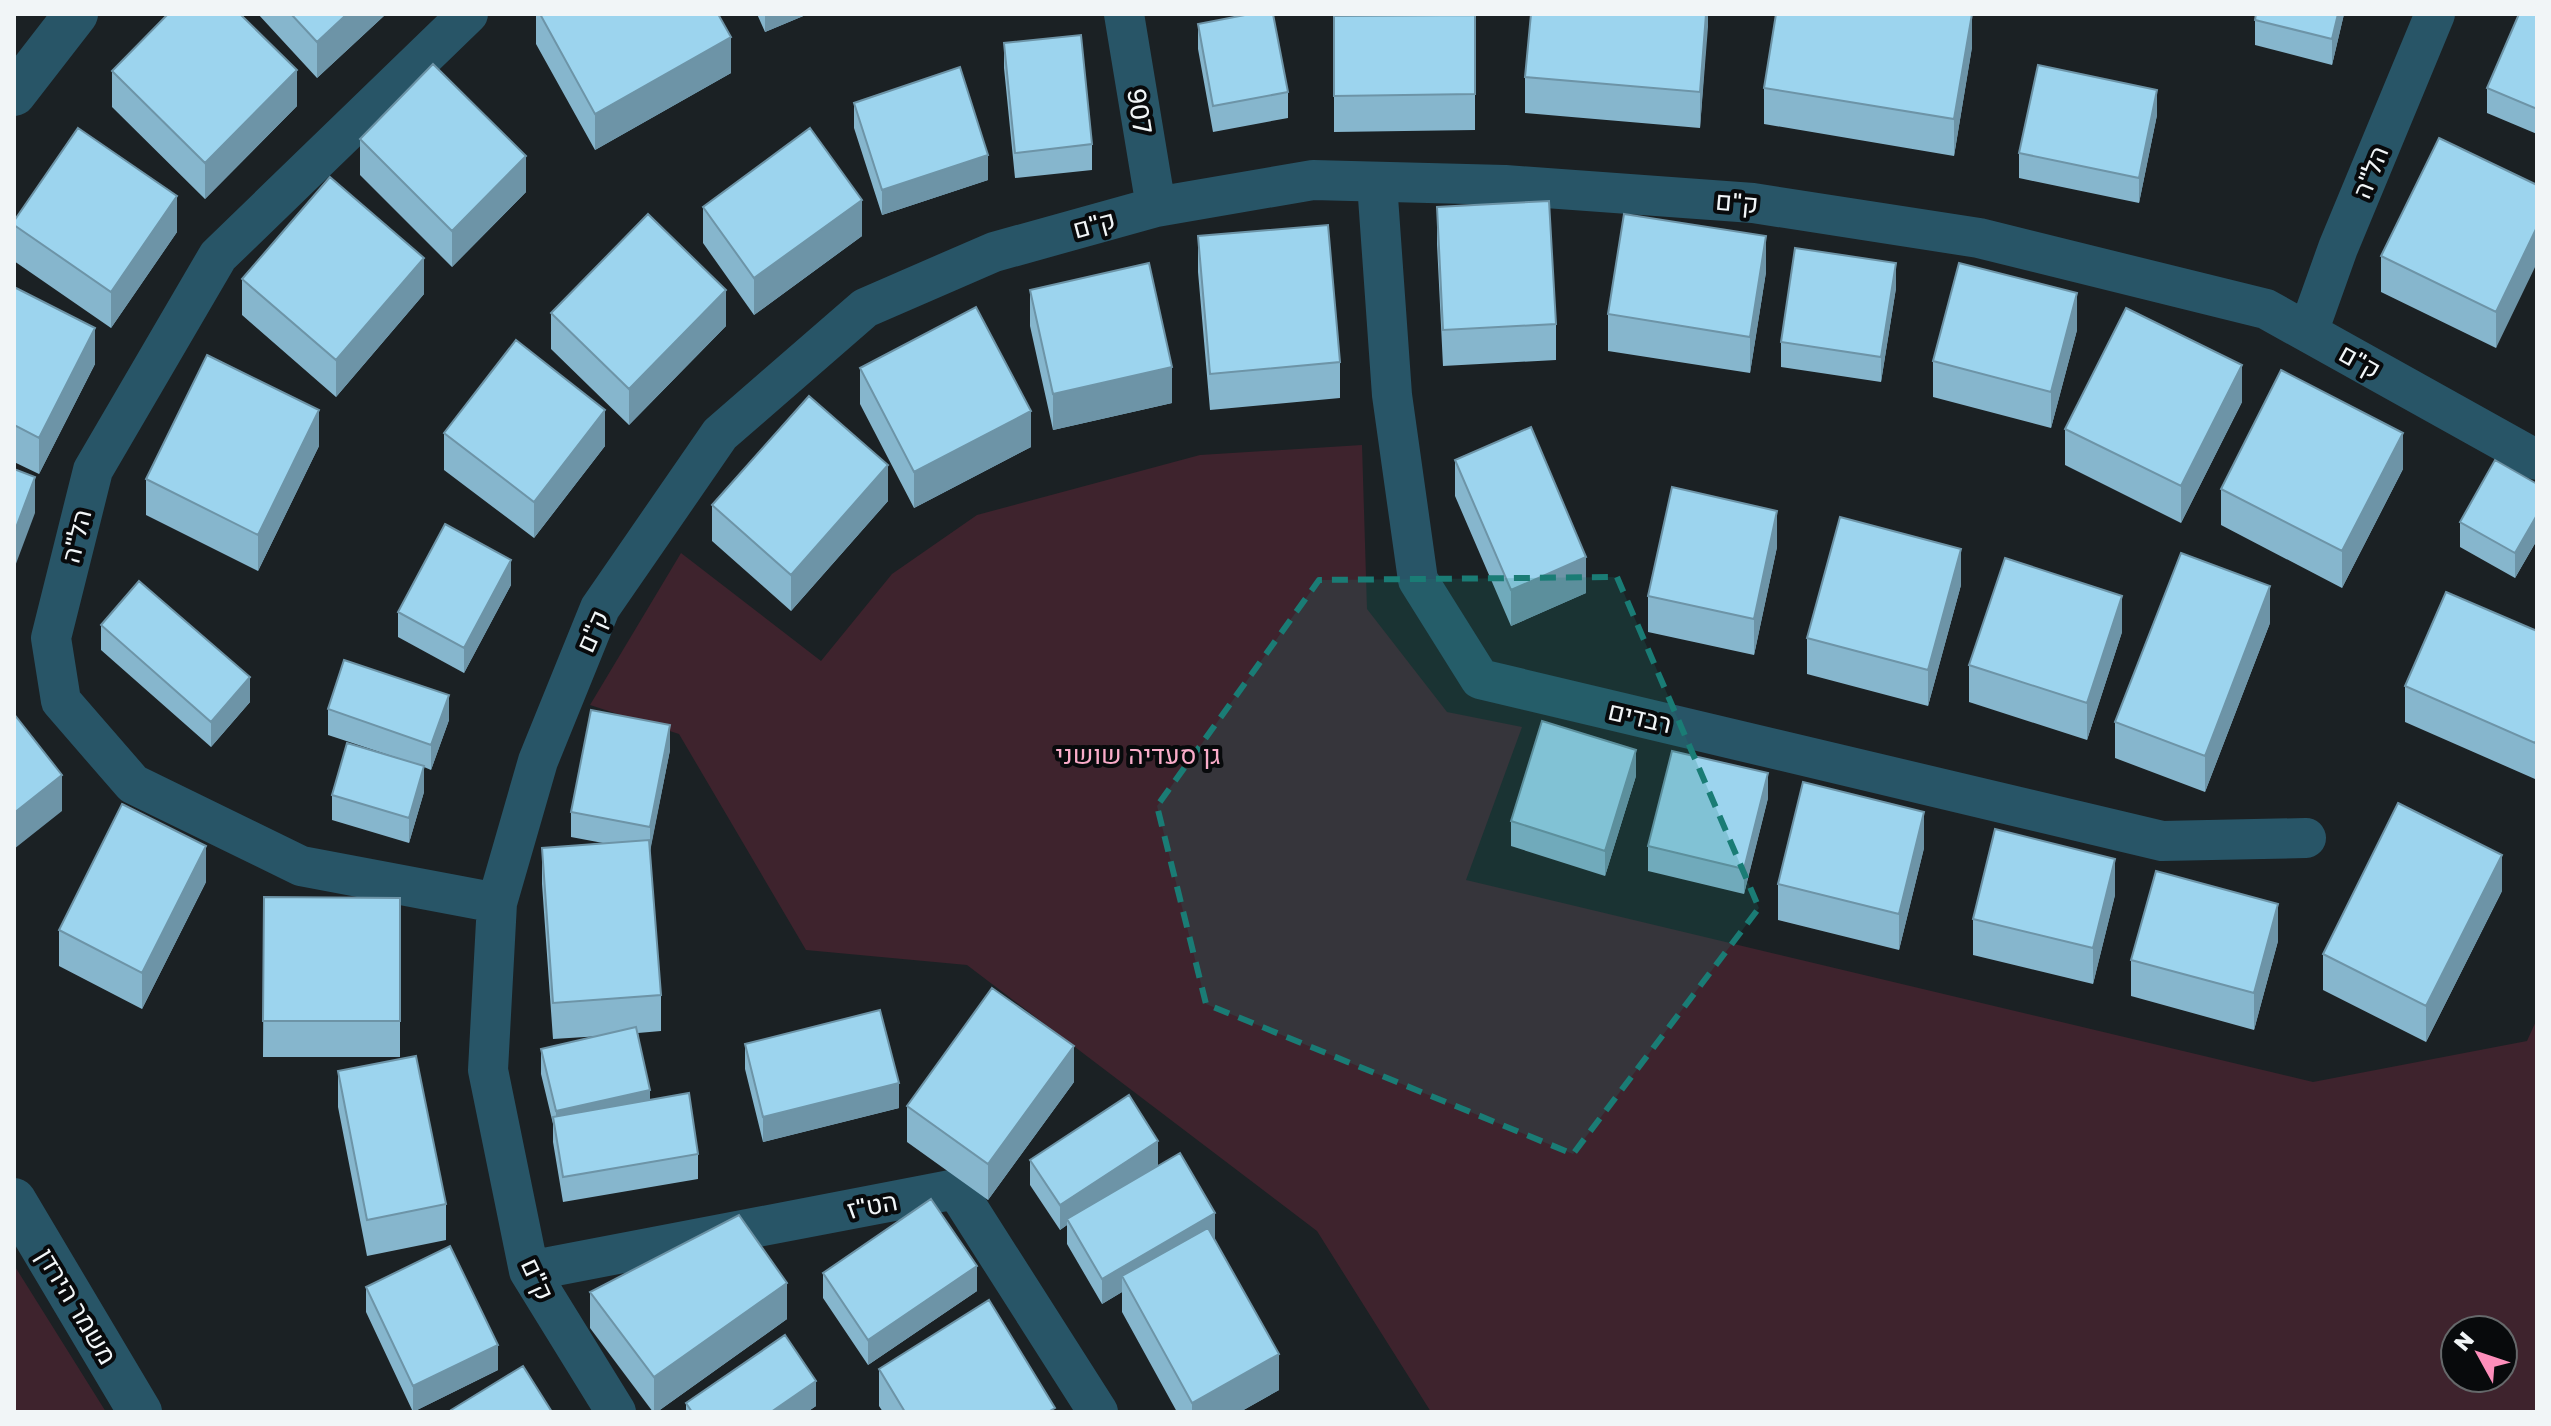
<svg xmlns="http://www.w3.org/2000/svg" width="2551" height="1426" font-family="'Golos Text',Heebo,sans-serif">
  <rect width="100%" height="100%" fill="#1b2124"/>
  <path fill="#3e232d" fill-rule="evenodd" d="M1362,445L1367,609L1447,712L1522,727L1466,880L2313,1082L2527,1041L2537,1019V1412H1431L1317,1231L967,965L806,950L679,734L590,705L681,553L821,661L892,574L977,515L1200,455ZM2455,1330H2503V1378H2455Z
    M14,1265L106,1412H14Z"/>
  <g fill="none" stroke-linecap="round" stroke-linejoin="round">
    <path stroke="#285567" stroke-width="40" d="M468,14L218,256L93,470L51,638L61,701L133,784L301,866L497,903
      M1124,14L1156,207
      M1377,183L1392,395L1418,580L1480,679L2162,841L2306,838
      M2308,332L2338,248L2435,14
      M529,1271L956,1189L1098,1412
      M616,1412L529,1271L488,1070L497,903L538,761L600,608L720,434L865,308L994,252L1156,207L1313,180L1505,185L1753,203L1979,238L2266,309L2537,460"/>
    <path stroke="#285567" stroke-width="44" d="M14,94L76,14
      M14,1200L140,1412"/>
  </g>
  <path fill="#86b6cd" d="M258,14H386L317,78Z
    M536,14H718L731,73L595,150L536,44Z
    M757,14H808L765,32Z
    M1708,14L1700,128L1525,113V77Z
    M2256,14H2344L2332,65L2255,45V20Z
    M2537,14V134L2487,113V88Z
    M1475,15V130L1334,132V16Z
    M1198,24L1288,92V118L1213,132L1198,49Z
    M1004,43L1092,144V170L1015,178L1004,68Z
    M1972,47L1954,156L1764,124V88Z
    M112,71L297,106L205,199L112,107Z
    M854,103L988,180L882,215L854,128Z
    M2157,115L2139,203L2019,178V153Z
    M360,139L526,192L452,267L360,175Z
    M2537,185L2496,348L2381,292V256Z
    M703,207L862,236L754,315L703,243Z
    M1437,207L1556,324V360L1443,366L1437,244Z
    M14,221L177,232L111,328L14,261Z
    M1198,236L1340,362V398L1210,410L1198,272Z
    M1766,272L1750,373L1608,351V314Z
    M242,279L424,294L336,397L242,315Z
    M14,287L95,364L39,474L14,462Z
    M1896,288L1881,382L1781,367V342Z
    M1030,290L1172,403L1053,430L1030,326Z
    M551,313L726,326L629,425L551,349Z
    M2077,330L2051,428L1933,397V361Z
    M860,368L1031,447L914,508L860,404Z
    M2242,402L2181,523L2065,465V429Z
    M444,433L605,446L534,538L444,470Z
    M319,446L258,571L146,515V479Z
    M1455,460L1586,593L1511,626L1455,496Z
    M2403,469L2342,588L2221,525V489Z
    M2537,484V540L2515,578L2460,547V522Z
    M888,501L791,611L712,541V505Z
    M1777,547L1754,655L1648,632V596Z
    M511,585L464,673L398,637V612Z
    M1961,585L1928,706L1807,674V638Z
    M2270,623L2205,792L2115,758V722Z
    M101,625L250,702L211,747L101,650Z
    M2537,631V775L2535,779L2405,722V686Z
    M2122,632L2087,740L1969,702V665Z
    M328,709L449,720L431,770L424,767V792L409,843L332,820V795L398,758L328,735Z
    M670,750L650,850L661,995V1031L638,1033L650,1100L698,1154V1179L563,1202L553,1142V1124L541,1074V1049L601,1036L553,1039L542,884V848L603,843L571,837V812Z
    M1636,776L1605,876L1511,846V821Z
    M1768,798L1744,894L1648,871V846Z
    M1924,848L1899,950L1778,920V884Z
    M206,882L142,1009L59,966V930Z
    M2502,891L2426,1042L2323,990V954Z
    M2115,895L2093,984L1973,955V919Z
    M264,897L400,898V1057H263Z
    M2278,941L2254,1030L2131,996V960Z
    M745,1044L899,1108L763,1142L745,1069Z
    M338,1071L446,1204V1240L367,1256L338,1107Z
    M1074,1082L988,1200L907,1142V1106Z
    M1030,1160L1158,1166L1215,1238L1214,1239L1279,1390L1240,1412H1177L1122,1312V1292L1102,1304L1067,1244V1225L1060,1230L1030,1185Z
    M823,1273L977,1291L868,1365L823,1298Z
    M366,1287L498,1370L413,1412L366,1312Z
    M590,1292L787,1319L657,1412H653L590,1328Z
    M879,1369L1055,1412H883L879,1406Z
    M686,1403L816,1406L807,1412H686Z"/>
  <path fill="#6d94a7" d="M347,14H386L317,78V42Z
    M765,14H808L765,32Z
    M1706,14H1708V27L1700,128V92Z
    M1972,14V47L1954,156V119Z
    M2338,14H2344L2332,65V39Z
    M731,37V73L595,150V114Z
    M297,70V106L205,199V163Z
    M2157,90V115L2139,203V178Z
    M988,155V180L882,215V190Z
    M526,156V192L452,267V231Z
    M177,196V232L111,328V292Z
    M862,200V236L754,315V278Z
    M2537,227V263L2496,348V312Z
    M1766,236V272L1750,373V337Z
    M424,258V294L336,397V360Z
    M1896,263V288L1881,382V357Z
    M726,290V326L629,425V389Z
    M2077,293V330L2051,428V392Z
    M95,328V364L39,474V438Z
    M2242,365V402L2181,523V486Z
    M1172,367V403L1053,430V394Z
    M319,410V446L258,571V535Z
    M605,410V446L534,538V502Z
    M1031,411V447L914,508V472Z
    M2403,433V469L2342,588V551Z
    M888,465V501L791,611V575Z
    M35,477V513L14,569V533Z
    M1777,511V547L1754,655V619Z
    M2537,515V540L2515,578V553Z
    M1961,549V585L1928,706V670Z
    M1586,557V593L1511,626V590Z
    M511,560V585L464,673V648Z
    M2270,586V623L2205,792V756Z
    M2122,596V632L2087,740V703Z
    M250,677V702L211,747V722Z
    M449,695V720L431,770V745Z
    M670,725V750L650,852V827Z
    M2537,739V775L2535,779V743Z
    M1636,750V776L1605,876V851Z
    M424,766V792L409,843V818Z
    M1768,773V798L1744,894V869Z
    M62,775V811L14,849V813Z
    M1924,812V848L1899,950V914Z
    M206,846V882L142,1009V973Z
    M2502,855V891L2426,1042V1006Z
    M2115,859V895L2093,984V948Z
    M2278,904V941L2254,1030V993Z
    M1074,1046V1082L988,1200V1164Z
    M899,1083V1108L763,1142V1117Z
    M650,1090V1115L556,1136V1111Z
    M1158,1141V1166L1067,1219V1225L1060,1230V1205Z
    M1215,1213V1238L1129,1288L1122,1276V1292L1102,1304V1279Z
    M977,1266V1291L868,1365V1340Z
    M787,1283V1319L657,1412H654V1377Z
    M498,1345V1370L413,1412V1386Z
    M1279,1354V1390L1240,1412H1192V1403Z
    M816,1381V1406L807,1412H771Z"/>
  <path fill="#9cd4ee" stroke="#6d94a7" stroke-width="2" d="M168,14H240L297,70L205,163L112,71Z
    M291,14H347L317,42Z
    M540,14H718L731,37L595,114Z
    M1250,14H1273L1288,92L1213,106L1198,24Z
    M1531,14H1706L1700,92L1525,77Z
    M1776,14H1972L1954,119L1764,88Z
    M2256,14H2338L2332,39L2255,20Z
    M2519,14H2537V109L2487,88Z
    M1475,15V94L1334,96V16Z
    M1081,35L1092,144L1015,153L1004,43Z
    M433,64L526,156L452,231L360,139Z
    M2038,65L2157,90L2139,178L2019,153Z
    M960,67L988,155L882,190L854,103Z
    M78,128L177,196L111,292L14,225V221Z
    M810,128L862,200L754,278L703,207Z
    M2439,138L2537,185V227L2496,312L2381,256Z
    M330,177L424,258L336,360L242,279Z
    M1549,201L1556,324L1443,330L1437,207Z
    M648,214L726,290L629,389L551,313Z
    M1624,214L1766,236L1750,337L1608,314Z
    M1328,225L1340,362L1210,374L1198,236Z
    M1795,248L1896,263L1881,357L1781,342Z
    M1149,263L1172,367L1053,394L1030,290Z
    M1959,263L2077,293L2051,392L1933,361Z
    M14,287L95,328L39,438L14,425Z
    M976,307L1031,411L914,472L860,368Z
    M2126,308L2242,365L2181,486L2065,429Z
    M516,340L605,410L534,502L444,433Z
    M207,355L319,410L258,535L146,479Z
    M2281,370L2403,433L2342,551L2221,489Z
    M809,396L888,465L791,575L712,505Z
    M1531,427L1586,557L1511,590L1455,460Z
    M2495,460L2537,484V515L2515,553L2460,522Z
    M14,469L35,477L14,533Z
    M1672,487L1777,511L1754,619L1648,596Z
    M1840,517L1961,549L1928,670L1807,638Z
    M445,524L511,560L464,648L398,612Z
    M2181,553L2270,586L2205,756L2115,722Z
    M2005,558L2122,596L2087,703L1969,665Z
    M139,581L250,677L211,722L101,625Z
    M2446,592L2537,631V739L2535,743L2405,686Z
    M344,660L449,695L431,745L328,709Z
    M591,710L670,725L650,827L571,812Z
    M14,714L62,775L14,813Z
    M1542,721L1636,750L1605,851L1511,821Z
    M347,743L424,766L409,818L332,795Z
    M1672,751L1768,773L1744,869L1648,846Z
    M1803,782L1924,812L1899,914L1778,884Z
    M2398,803L2502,855L2426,1006L2323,954Z
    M122,804L206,846L142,973L59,930Z
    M1995,829L2115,859L2093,948L1973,919Z
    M649,840L661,995L553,1003L542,848Z
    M2156,871L2278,904L2254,993L2131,960Z
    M264,897L400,898V1021H263Z
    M992,988L1074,1046L988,1164L907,1106Z
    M880,1010L899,1083L763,1117L745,1044Z
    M636,1027L650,1090L556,1111L541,1049Z
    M416,1056L446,1204L367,1220L338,1071Z
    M689,1093L698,1154L563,1177L553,1117Z
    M1129,1095L1158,1141L1060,1205L1030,1160Z
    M1180,1153L1215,1213L1102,1279L1067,1219Z
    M931,1199L977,1266L868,1340L823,1273Z
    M739,1215L787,1283L654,1377L590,1292Z
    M1208,1228L1279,1354L1192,1403L1122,1276Z
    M450,1246L498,1345L413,1386L366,1287Z
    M989,1300L1055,1408L1048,1412H905L879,1369Z
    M785,1335L816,1381L771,1412H692L686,1403Z
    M523,1366L552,1412H452L451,1410Z"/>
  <path fill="#1a7c75" fill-opacity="0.2" stroke="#1a7c75" stroke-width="6" stroke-dasharray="16 10" stroke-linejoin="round" d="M1617,577L1759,908L1573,1154L1206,1004L1157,806L1319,580Z"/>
  <g text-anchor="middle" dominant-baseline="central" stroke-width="8" stroke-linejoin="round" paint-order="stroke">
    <g font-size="26" fill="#f1f5f7" stroke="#080a0c">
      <text transform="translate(1140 111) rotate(81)">907</text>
      <text transform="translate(2370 172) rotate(-68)">הל"ה</text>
      <text transform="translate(1737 202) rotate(5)">ק"ם</text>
      <text transform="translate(1094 224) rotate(-15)">ק"ם</text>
      <text transform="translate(2360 361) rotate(29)">ק"ם</text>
      <text transform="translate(76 536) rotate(-76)">הל"ה</text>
      <text transform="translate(592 631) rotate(-66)">ק"ם</text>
      <text transform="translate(1640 717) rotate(13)">רבדים</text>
      <text transform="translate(872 1205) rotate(-11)">הט"ז</text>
      <text transform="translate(538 1279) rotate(65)">ק"ם</text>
      <text transform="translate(77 1306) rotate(59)">משמר הירדן</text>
    </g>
    <g font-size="26" fill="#faacc9" stroke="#080a0c">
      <text x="1138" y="754">גן סעדיה שושני</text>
    </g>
  </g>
  <rect width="2551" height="1426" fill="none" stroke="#f1f5f7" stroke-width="32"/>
  <g transform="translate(2479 1354) rotate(310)"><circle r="38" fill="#080a0c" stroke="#65686a" stroke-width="2"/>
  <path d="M0-6L14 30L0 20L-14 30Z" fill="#fe8ebb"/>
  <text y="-12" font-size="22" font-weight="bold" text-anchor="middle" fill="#f1f5f7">N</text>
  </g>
</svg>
